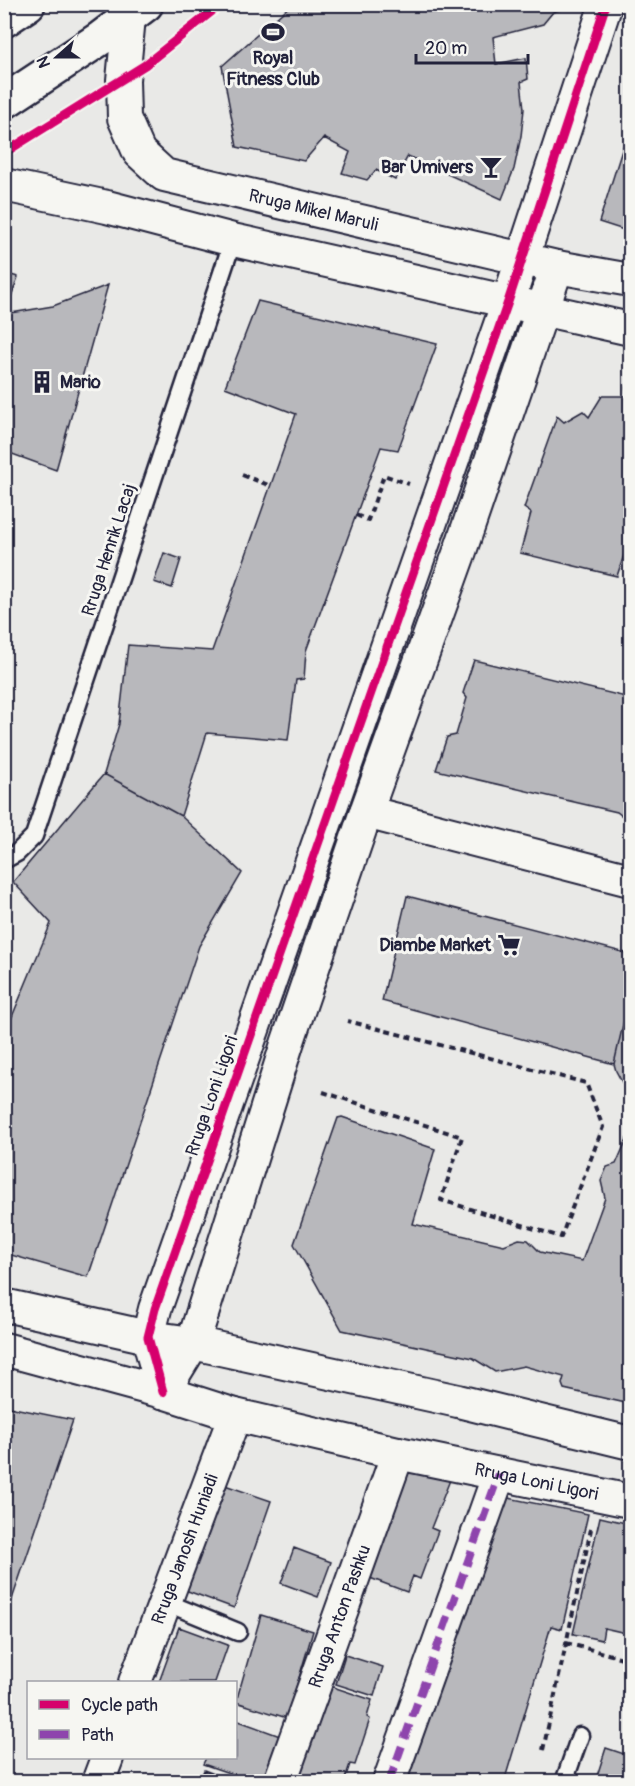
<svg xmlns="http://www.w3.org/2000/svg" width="635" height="1786" font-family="Pangolin,sans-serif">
  <rect width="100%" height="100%" fill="#e9e9e7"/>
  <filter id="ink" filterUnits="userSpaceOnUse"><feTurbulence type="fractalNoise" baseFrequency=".0167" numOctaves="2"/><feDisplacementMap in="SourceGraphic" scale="12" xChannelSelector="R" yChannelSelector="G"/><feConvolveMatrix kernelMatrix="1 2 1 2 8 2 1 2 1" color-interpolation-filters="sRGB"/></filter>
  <g filter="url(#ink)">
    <path fill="#b8b8bc" stroke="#22223b" stroke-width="1.5" d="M292,4H570L569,7L553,12L543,24L493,37L496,64L526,58L528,79L521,82L524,109L521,136L514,169L502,199L408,156L395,180L376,170L367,180L342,173L350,152L324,138L304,161L237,147L222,66Z
      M630,125V232L599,222Z
      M4,273L18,277L5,314L53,306L108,285L56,470L4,451Z
      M258,301L437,344L398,450L381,447L306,651L304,679L296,680L288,740L207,733L181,816L104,774L119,724L128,645L212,651L296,414L225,387Z
      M630,384V546H627L617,576L520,553L531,513L524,508L557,416L564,422L583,411L589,417L602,396H627L626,387Z
      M164,553L181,559L172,588L154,582Z
      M474,660L630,698V822L617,812L436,770L447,737L456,735L467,698L463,693Z
      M104,774L181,816L242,873L199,946L88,1277L4,1253V1036L51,923L13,882Z
      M407,896L630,954V994L614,1064L382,1001Z
      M630,994V1097L616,1071L614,1064Z
      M342,1117L435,1149L413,1224L504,1245L519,1239L528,1240L540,1252L582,1261L605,1198L601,1181L607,1167L616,1164L630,1132V1404L564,1389L562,1384L564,1377L524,1366L495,1372L473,1358L342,1330L294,1244L338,1118Z
      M4,1406L73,1420L4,1623Z
      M405,1463L450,1480L431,1528L438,1531L420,1579L413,1576L407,1592L362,1575Z
      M222,1484L271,1501L234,1608L185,1590Z
      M498,1496L588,1514L562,1629L551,1626L504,1782H421L401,1772Z
      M600,1517L630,1524V1634L604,1628L602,1640L573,1634Z
      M294,1548L331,1562L318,1597L281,1583Z
      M261,1615L313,1631L287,1718L236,1702Z
      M179,1627L228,1645L215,1682H159Z
      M345,1655L383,1667L374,1696L336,1684Z
      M330,1686L372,1700L367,1717L370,1719L355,1765L350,1764L344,1782H297Z
      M236,1720L280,1736L264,1782H255L203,1764L206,1758H236Z
      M606,1748L630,1756V1782H595Z
      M204,1770L235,1782H199Z"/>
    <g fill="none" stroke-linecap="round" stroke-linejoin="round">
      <g stroke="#22223b" stroke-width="21">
        <path id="lane" d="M4,860L17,853L34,836L233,240
          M165,1602L238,1632
          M564,1782L580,1736"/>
      </g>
      <g stroke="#22223b" stroke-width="36">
        <g id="street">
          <path id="s1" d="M129,17L123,80L124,118L139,152L164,175L557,267L630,280"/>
          <path d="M4,185L107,207L233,240L630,329"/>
          <path d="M366,812L630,880"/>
          <path d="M4,1305L148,1337L193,1343L458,1401L630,1443"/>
          <path id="s2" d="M4,1349L163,1392L235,1415L398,1453L630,1501"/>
          <path d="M163,1392L148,1337L155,1309L508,302L606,4"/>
          <path d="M163,1392L193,1343L287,1044L366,812L460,551L557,267"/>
          <path id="s3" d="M135,1682L235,1415"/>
          <path d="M98,1782L107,1758"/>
          <path id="s4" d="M280,1782L398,1453"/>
          <path d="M389,1782L499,1474"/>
        </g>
      </g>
      <g stroke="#22223b" stroke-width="38">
        <path id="secondary" d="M4,102L101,38L146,4"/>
      </g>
      <g stroke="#22223b" stroke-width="38">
        <path id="highway" d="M4,20L28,4"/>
      </g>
      <path stroke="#22223b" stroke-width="4" stroke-dasharray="6 4.5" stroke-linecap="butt" d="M242,475L271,486
        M356,515L368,520L384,475L409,484
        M323,1092L462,1137L441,1200L561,1237L603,1127L586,1083L348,1021
        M566,1643L630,1660
        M543,1750L591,1529"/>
      <use href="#lane" stroke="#f6f6f2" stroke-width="16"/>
      <use href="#street" stroke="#f6f6f2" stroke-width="32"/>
      <use href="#secondary" stroke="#f6f6f2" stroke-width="33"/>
      <use href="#highway" stroke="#f6f6f2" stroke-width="33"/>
      <path stroke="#8e44ad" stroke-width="8" stroke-dasharray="15 8" stroke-linecap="butt" d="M389,1782L499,1474"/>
      <g stroke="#f6f6f2" stroke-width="13">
        <path id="cycleway" d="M4,153L145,65L221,4
          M163,1392L148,1337L155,1309L508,302L606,4"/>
      </g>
      <use href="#cycleway" stroke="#d6006c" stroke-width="9"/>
    </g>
  </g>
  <defs>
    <g id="stadium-bare" transform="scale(1.8)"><path d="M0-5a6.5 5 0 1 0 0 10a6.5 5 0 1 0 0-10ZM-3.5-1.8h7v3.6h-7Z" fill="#22223b" stroke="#f6f6f2" stroke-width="2.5" paint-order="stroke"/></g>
    <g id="bar-bare" transform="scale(1.8)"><path d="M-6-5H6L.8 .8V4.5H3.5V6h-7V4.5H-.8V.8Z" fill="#22223b" stroke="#f6f6f2" stroke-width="2.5" paint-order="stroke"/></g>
    <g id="building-bare" transform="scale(1.8)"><path d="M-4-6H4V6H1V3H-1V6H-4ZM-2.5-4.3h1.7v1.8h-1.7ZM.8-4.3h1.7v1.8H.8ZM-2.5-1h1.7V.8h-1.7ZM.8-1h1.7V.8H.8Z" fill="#22223b" stroke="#f6f6f2" stroke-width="2.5" paint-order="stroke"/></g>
    <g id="supermarket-bare" transform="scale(1.8)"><path d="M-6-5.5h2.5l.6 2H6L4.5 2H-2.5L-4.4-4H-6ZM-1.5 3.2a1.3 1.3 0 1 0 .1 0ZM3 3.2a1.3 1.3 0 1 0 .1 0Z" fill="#22223b" stroke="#f6f6f2" stroke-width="2.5" paint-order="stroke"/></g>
  </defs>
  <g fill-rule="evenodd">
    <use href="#stadium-bare" x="273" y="32"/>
    <use href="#bar-bare" x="491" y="167"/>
    <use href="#building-bare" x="42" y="382"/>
    <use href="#supermarket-bare" x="509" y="945"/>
  </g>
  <g text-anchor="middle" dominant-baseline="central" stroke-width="6" stroke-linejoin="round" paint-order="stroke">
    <g font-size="18" font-weight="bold" fill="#22223b" stroke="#f6f6f2" text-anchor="end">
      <text x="273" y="58" text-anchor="middle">Royal<tspan x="273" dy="21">Fitness Club</tspan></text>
      <text x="473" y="167">Bar Umivers</text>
      <text x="60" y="382" text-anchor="start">Mario</text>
      <text x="491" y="945">Diambe Market</text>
    </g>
    <g font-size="18" fill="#22223b" stroke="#f6f6f2">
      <text stroke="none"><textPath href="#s1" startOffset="326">Rruga Mikel Maruli</textPath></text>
      <text transform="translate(109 550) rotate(-72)">Rruga Henrik Lacaj</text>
      <text transform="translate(212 1096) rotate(-71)">Rruga Loni Ligori</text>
      <text stroke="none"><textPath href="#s2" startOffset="549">Rruga Loni Ligori</textPath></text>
      <text stroke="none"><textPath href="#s3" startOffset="142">Rruga Janosh Huniadi</textPath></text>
      <text stroke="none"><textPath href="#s4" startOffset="176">Rruga Anton Pashku</textPath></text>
    </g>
  </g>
  <rect width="635" height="1786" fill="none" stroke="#f6f6f2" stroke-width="24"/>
  <rect x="12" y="12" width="611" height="1762" fill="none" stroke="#22223b" stroke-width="2" filter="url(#ink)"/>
  <rect x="27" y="1681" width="210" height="78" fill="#f6f6f2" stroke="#a1a1a9" stroke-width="1.5"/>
  <rect x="39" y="1700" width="30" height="9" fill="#d6006c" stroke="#a1a1a9" stroke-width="1.5"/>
  <text x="81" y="1711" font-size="18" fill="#22223b">Cycle path</text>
  <rect x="39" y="1730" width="30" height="9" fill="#8e44ad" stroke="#a1a1a9" stroke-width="1.5"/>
  <text x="81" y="1741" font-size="18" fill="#22223b">Path</text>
  <g transform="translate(57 57) rotate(249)" stroke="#f6f6f2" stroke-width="4.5" paint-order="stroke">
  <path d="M0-4.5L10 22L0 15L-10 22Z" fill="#22223b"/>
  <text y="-9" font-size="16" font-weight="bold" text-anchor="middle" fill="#22223b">N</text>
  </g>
  <path d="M416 54v9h112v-9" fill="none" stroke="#22223b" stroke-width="3"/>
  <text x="425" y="54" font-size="18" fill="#22223b" stroke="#f6f6f2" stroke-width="4.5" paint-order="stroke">20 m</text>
</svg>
